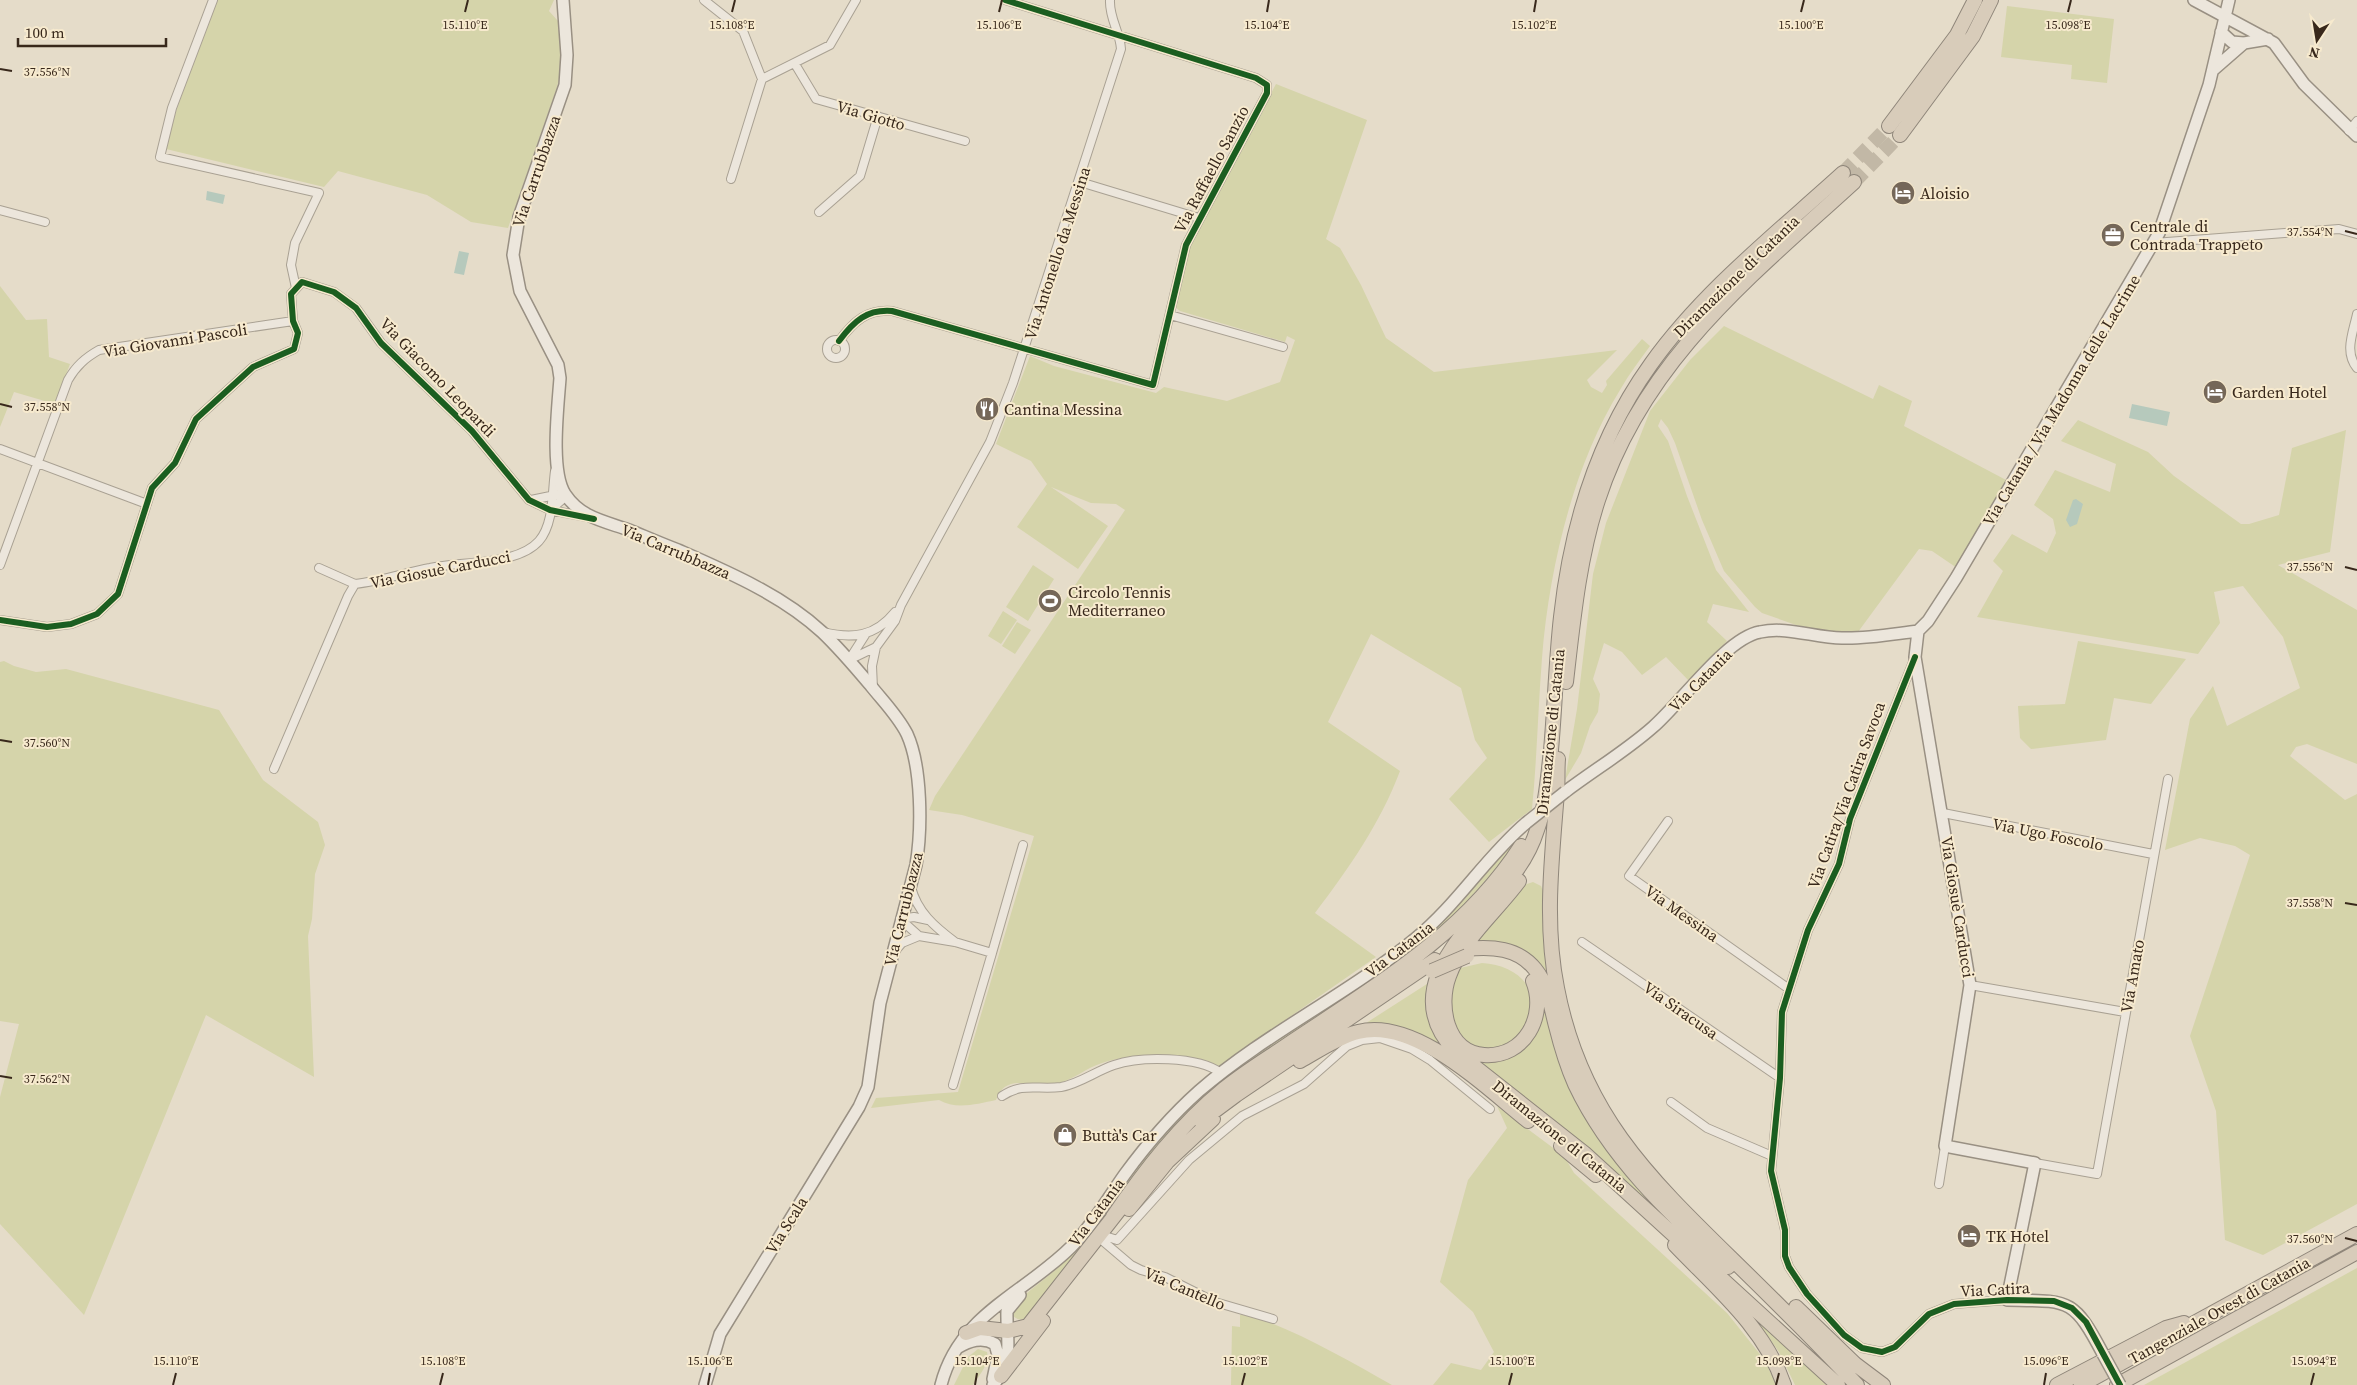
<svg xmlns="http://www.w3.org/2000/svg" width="2357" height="1385" font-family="'Source Serif 4',serif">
  <rect width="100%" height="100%" fill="#e5dcc9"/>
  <path fill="#d5d4aa" d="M217,0H554L549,11L558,21L562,67L557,87L508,228L471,222L427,195L338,171L324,187L166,149L177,108Z
    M2007,6L2114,19L2107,83L2071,79L2072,65L2001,57Z
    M1276,84L1367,120L1326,239L1340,248L1361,285L1386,338L1434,372L1617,350L1587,380L1591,387L1602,393L1607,385L1606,381L1642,339L1650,346C1640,360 1629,374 1620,390C1573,466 1549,569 1542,658C1538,708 1537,759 1532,809L1489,842L1449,799L1487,758L1475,740L1461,688L1371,634L1328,722L1400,771C1380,824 1349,868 1315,913L1376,957L1219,1066C1187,1054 1134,1052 1102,1063C1086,1068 1073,1080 1056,1084C1035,1089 1006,1071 996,1100C977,1104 956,1110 939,1100L871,1108L876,1098L958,1092L1034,836L962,815L929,810L935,796L1125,510L1116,504L1091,503L1051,487L1108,526L1078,569L1017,527L1047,484L1031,461L996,444L1030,356L1054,366L1156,393L1164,387L1227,401L1280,382L1295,340L1287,336L1285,342L1180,311L1175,307L1190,246Z
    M0,286L26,320L47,319L49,357L70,364L55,404L14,392L0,427Z
    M1724,326L1873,399L1879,385L1912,401L1904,426L2008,481L1957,568L1932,551L1919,549L1858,632H1831L1796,625L1762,613L1755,607L1724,571L1702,520L1675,443L1668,428L1661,419L1658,426L1668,441L1687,496L1716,570L1749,612L1713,604L1707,622L1727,641L1689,681L1666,657L1642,675L1622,652L1604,643L1593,679L1600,694L1598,712L1590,726L1581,753L1565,780L1577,709L1593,574L1606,523L1650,411L1690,360Z
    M2078,420L2148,452L2174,476L2241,524H2249L2279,515L2292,448L2346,430L2330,552L2278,565L2357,610V764L2307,744L2296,747L2290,756L2345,800L2357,794V1204L2263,1255L2225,1240L2216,1111L2190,1036L2250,855L2235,846L2200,838L2165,850L2190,719L2213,686L2227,726L2300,688L2283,637L2243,586L2214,592L2220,623L2198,654L1977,617L2003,571L1993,561L2012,534L2047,553L2056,533L2053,519L2034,505L2055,470L2110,492L2116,464L2061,441Z
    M1033,565L1054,579L1028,621L1006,607Z
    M1003,611L1017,620L1001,644L988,636Z
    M1017,622L1031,630L1015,654L1002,646Z
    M2078,641L2186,659L2151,704L2114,698L2106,740L2031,749L2020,738L2018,706L2065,704Z
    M4,661L14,666L36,672L66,669L219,710L263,780L318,822L325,845L315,874L312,919L308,936L314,1077L206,1015L84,1315L0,1224V1097L19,1024L0,1021V662Z
    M1518,837L1509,854L1454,916L1396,966L1233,1076L1107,1218L1028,1317C1020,1321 1017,1320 1011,1314L1016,1302C1036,1285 1061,1268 1078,1247C1117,1200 1146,1148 1190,1106C1255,1044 1338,1005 1409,951C1451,919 1482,876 1518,837Z
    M1533,882L1541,886L1544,893L1549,987L1542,972L1474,943L1521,886Z
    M1482,963C1517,965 1544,989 1527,1025C1521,1036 1511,1046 1498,1049C1491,1051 1479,1048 1471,1047L1453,1027L1448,995L1456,969Z
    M1430,982C1422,1009 1430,1032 1447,1054L1363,1025Z
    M1542,1000L1634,1182L1665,1218L1465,1054L1508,1056Z
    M1497,1106L1564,1156L1574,1173L1727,1313L1763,1358L1777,1385H1433L1451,1363L1481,1370L1494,1352L1473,1312L1440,1282L1468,1180L1507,1128Z
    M2357,1268V1385H2144Z
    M1732,1293L1828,1385H1795L1779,1352L1760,1325Z
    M1247,1314C1298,1331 1346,1359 1392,1385H1231L1232,1326L1240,1327V1315Z
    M978,1349L987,1352C990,1364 979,1375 973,1385H954L968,1357Z"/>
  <path fill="#b6c9bc" d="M207,191L225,195L223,204L206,200Z
    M459,251L469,253L464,275L454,273Z
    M2132,404L2170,412L2167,426L2129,418Z
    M2076,499L2083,504L2077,524L2070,527L2066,520L2073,500Z"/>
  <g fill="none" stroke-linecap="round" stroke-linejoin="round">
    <path stroke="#c2b8a6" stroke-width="14" stroke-dasharray="14 7" stroke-linecap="butt" d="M1843,173L1889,126
      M1854,182L1900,135"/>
    <g stroke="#a9a193" stroke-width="10">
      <path id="street" d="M213,0L172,108L160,157L319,193L295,243L291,265L296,288
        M704,0L743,31L762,79L830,45L856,0
        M795,64L816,99L965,141
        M2349,131L2357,121
        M731,179L762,79
        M1080,182L1199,218
        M0,210L45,222
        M819,212L860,176L878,116
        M2154,243L2339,229L2357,234
        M2357,314C2353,333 2344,352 2357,368
        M1170,315L1283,347
        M827 349a9 9 0 1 1 18 0a9 9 0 1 1-18 0Z
        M839,341C854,321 867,309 892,311L1153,385L1186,245L1267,93V85L1256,78L1005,0
        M0,449L147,504
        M531,500L565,493L563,499L550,510
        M0,565L68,380C76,366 85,358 99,350L293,321
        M319,568L355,584
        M0,620L47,627L71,624L97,614L118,594L152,488L175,463L196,419L253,367L294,349L298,333L293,321L291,294L302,282L334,292L356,308L381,343L472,431L529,500L550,510L587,517
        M823,632C852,639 875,637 895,612
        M1915,657L1850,819L1839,864L1808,930L1782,1012L1780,1078L1771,1171L1785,1230V1256L1789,1267L1807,1294L1844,1335L1862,1348L1882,1352L1895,1347L1929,1314L1954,1304L2007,1300
        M849,660L865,635
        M849,660L876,647
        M873,688L872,666L876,647L895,621L901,605L990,442L1013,383L1121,49C1120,32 1109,18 1110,0
        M274,769L348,596L355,584C381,581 405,573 430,568C461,561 517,566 539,541C554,524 552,492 555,471
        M1943,813L2153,854
        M1668,821L1629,876L1789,989
        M911,887C917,912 935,927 955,942
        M928,920L914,917L900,919L919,936L955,942L992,953L953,1085
        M1582,942L1780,1078
        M896,950L902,943L919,936
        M992,953L1023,845
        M1970,985L2125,1012
        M1002,1096C1023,1082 1037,1090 1061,1087C1079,1084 1096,1071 1114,1065C1140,1056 1198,1056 1221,1073
        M1671,1102L1707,1128L1772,1156
        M2035,1163L2097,1174L2168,779
        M1939,1184L1945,1146
        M1108,1237L1117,1240L1189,1160L1242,1116L1304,1084L1347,1046L1362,1040L1380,1038L1412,1049L1430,1060L1490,1109
        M1104,1242L1131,1265L1141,1270L1165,1277L1215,1302L1273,1319"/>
    </g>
    <g stroke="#999083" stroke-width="14">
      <path id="secondary" d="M563,0L567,55L565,85L519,217L513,255L520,291L558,365L560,378C558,407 550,471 565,494C581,518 604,521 629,530C646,537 662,544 678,550C728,572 782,595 822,632C840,649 855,667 871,686C883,701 898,716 907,734C922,767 922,829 916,865L880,1003L868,1087L859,1107L720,1334L705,1385
        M2194,0L2274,43L2304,84L2357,136
        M2221,32L2232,42L2244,43
        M2213,70L2244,43L2268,39
        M1918,631L1915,657L1970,985L1945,1146L2035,1163L2007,1300C2069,1301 2073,1297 2103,1354
        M1918,631L1928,621L1956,578L2159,233L2209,85L2229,0
        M1565,792C1594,770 1626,751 1653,727C1681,703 1726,638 1760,632C1788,626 1815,638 1842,638C1867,639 1893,634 1918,631
        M957,1348C969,1341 982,1336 995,1344L998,1355L993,1379
        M941,1385C959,1314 1024,1294 1071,1247C1092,1226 1108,1198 1125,1174C1147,1144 1171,1116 1199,1091C1266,1033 1347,995 1415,939C1457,905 1485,858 1526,823
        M993,1385C1015,1360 1006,1341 1007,1311L1020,1295"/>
    </g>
    <g stroke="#8f867a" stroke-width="16">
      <path id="highway" d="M1889,126L1957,35L1975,0
        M1900,135L1973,36L1991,0
        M1566,682C1573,621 1579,558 1598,500C1643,361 1750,277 1854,182
        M1558,759C1557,770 1558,781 1557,792C1552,857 1544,924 1557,988C1581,1114 1650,1179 1737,1264C1778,1304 1818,1344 1857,1385
        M1519,881C1496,912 1462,940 1449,976C1438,1005 1446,1052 1484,1055C1525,1058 1547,1015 1533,981
        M1466,949C1492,946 1518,948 1535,969C1548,985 1551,1007 1556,1026C1561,1046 1567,1066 1575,1084C1610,1158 1669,1213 1728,1267
        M1300,1061C1318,1051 1338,1037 1358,1032C1415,1017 1485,1087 1528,1121
        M1201,1121L1236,1095L1435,960
        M1561,1146L1596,1175
        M1129,1209L1167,1162L1213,1119
        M1113,1217C1145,1170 1180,1125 1224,1089C1246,1071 1270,1057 1293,1041C1377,985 1465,933 1521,846
        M1675,1245C1715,1287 1765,1328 1784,1385
        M1796,1307L1855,1364L1883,1385
        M966,1333L980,1328L1008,1331L1028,1326L1119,1210
        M1001,1376L1043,1321
        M1838,1385L1584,1153L1456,1052C1393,987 1474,925 1513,875C1523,862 1532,846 1537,830C1546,805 1548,777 1551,750C1555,706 1556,661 1561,617C1571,526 1597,439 1651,364C1703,291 1777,233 1843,173
        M2057,1385L2166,1328L2184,1323
        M2081,1385L2357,1234
        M2117,1385L2357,1252"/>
    </g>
    <use href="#street" stroke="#ece6dc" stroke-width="8"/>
    <use href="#secondary" stroke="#ece6dc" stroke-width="11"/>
    <use href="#highway" stroke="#d8ccba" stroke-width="14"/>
    <g stroke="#999083" stroke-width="14" stroke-linecap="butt">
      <path id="secondary-bridge" d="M1526,823L1565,792
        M2103,1354L2120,1385"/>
    </g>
    <g stroke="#8f867a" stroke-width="16" stroke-linecap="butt">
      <path id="highway-bridge" d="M1432,971L1467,956"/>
    </g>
    <use href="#secondary-bridge" stroke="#ece6dc" stroke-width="11"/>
    <use href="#highway-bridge" stroke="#d8ccba" stroke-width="14"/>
    <g stroke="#f7eace" stroke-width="9">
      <path id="cycleway" d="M839,341C854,321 867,309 892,311L1153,385L1186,245L1267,93V85L1256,78L1005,0
        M0,620L47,627L71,624L97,614L118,594L152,488L175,463L196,419L253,367L294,349L298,333L293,321L291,294L302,282L334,292L356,308L381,343L472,431L529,500L550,510L594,519
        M1915,657L1850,819L1839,864L1808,930L1782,1012L1780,1078L1771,1171L1785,1230V1256L1789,1267L1807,1294L1844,1335L1862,1348L1882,1352L1895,1347L1929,1314L1954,1304L2007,1300L2054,1301L2072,1308L2086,1322L2120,1385"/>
    </g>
    <use href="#cycleway" stroke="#1b5e20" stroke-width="6"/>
  </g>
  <path fill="none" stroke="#38281b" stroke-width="2" d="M465,12L468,0M732,12L735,0M999,12L1002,0M1267,12L1269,0M1534,12L1536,0M1801,12L1804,0M2068,12L2071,0M0,69L12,71M2345,231L2357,234M0,404L12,407M2345,567L2357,570M0,740L12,742M2345,903L2357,905M0,1076L12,1078M2345,1238L2357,1241M173,1385L176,1373M440,1385L443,1373M708,1385L710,1373M975,1385L977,1373M1242,1385L1245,1373M1509,1385L1512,1373M1776,1385L1779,1373M2044,1385L2046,1373M2311,1385L2314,1373"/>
  <defs>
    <g id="hotel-disc" transform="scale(1.25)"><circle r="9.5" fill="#756758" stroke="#f7eace"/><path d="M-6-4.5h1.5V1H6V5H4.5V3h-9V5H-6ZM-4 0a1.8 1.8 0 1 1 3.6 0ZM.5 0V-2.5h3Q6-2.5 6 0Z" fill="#fff"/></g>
    <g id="office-disc" transform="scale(1.25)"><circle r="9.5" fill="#756758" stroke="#f7eace"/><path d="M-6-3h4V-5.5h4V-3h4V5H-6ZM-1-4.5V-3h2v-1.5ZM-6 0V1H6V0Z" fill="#fff"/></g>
    <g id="restaurant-disc" transform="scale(1.25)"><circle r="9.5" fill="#756758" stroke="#f7eace"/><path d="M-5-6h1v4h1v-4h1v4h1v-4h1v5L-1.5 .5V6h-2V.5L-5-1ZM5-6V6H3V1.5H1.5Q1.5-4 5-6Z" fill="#fff"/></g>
    <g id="stadium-disc" transform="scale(1.25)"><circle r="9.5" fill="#756758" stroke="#f7eace"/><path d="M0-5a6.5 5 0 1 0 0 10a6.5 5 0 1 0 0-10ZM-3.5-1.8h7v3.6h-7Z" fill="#fff"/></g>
    <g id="shop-disc" transform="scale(1.25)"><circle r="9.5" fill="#756758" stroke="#f7eace"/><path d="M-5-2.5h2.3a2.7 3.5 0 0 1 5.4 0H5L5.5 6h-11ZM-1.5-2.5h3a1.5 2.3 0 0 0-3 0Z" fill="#fff"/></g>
  </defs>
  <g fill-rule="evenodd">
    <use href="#hotel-disc" x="1903" y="193"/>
    <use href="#office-disc" x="2113" y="235"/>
    <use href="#hotel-disc" x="2215" y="392"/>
    <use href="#restaurant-disc" x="987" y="409"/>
    <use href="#stadium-disc" x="1050" y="601"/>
    <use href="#shop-disc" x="1065" y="1135"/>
    <use href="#hotel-disc" x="1969" y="1236"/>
  </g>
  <g text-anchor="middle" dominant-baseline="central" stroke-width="4" stroke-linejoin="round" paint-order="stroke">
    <g font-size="16" fill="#38281b" stroke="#f7eace">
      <text transform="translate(871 115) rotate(16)">Via Giotto</text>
      <text transform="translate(1211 169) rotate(-62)">Via Raffaello Sanzio</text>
      <text transform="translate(536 171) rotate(-71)">Via Carrubbazza</text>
      <text transform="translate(1057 253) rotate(-72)">Via Antonello da Messina</text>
      <text transform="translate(1736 276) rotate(-44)">Diramazione di Catania</text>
      <text transform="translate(175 340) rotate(-9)">Via Giovanni Pascoli</text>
      <text transform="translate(438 377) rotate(46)">Via Giacomo Leopardi</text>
      <text transform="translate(2061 400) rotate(-59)">Via Catania / Via Madonna delle Lacrime</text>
      <text transform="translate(676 551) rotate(23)">Via Carrubbazza</text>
      <text transform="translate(440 569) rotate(-11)">Via Giosuè Carducci</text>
      <text transform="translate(1700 680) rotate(-45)">Via Catania</text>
      <text transform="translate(1550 732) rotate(-84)">Diramazione di Catania</text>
      <text transform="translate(1846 795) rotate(-70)">Via Catira/Via Catira Savoca</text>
      <text transform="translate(2048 834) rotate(11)">Via Ugo Foscolo</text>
      <text transform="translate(1958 907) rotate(81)">Via Giosuè Carducci</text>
      <text transform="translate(903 909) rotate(-76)">Via Carrubbazza</text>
      <text transform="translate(1682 913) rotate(35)">Via Messina</text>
      <text transform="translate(1399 949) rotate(-37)">Via Catania</text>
      <text transform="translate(2132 976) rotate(-80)">Via Amato</text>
      <text transform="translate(1681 1010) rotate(35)">Via Siracusa</text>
      <text transform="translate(1560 1136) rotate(39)">Diramazione di Catania</text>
      <text transform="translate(1096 1212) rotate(-53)">Via Catania</text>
      <text transform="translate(786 1225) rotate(-58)">Via Scala</text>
      <text transform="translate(1185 1288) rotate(23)">Via Cantello</text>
      <text transform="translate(1995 1289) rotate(-3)">Via Catira</text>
      <text transform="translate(2219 1310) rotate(-29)">Tangenziale Ovest di Catania</text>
    </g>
    <g font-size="16" fill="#38281b" stroke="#f7eace" text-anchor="start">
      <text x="1920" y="193">Aloisio</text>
      <text x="2130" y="226">Centrale di<tspan x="2130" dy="18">Contrada Trappeto</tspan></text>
      <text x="2232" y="392">Garden Hotel</text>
      <text x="1004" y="409">Cantina Messina</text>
      <text x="1068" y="592">Circolo Tennis<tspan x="1068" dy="18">Mediterraneo</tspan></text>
      <text x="1082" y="1135">Buttà's Car</text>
      <text x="1986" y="1236">TK Hotel</text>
    </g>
  </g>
  <g font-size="12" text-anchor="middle" fill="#38281b" stroke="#f7eace" stroke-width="4" stroke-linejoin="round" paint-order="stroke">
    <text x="465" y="29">15.110°E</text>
    <text x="732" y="29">15.108°E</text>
    <text x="999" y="29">15.106°E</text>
    <text x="1267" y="29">15.104°E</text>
    <text x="1534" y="29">15.102°E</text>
    <text x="1801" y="29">15.100°E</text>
    <text x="2068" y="29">15.098°E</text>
    <text x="47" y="76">37.556°N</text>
    <text x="2310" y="236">37.554°N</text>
    <text x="47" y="411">37.558°N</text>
    <text x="2310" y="571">37.556°N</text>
    <text x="47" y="747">37.560°N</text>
    <text x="2310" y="907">37.558°N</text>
    <text x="47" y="1083">37.562°N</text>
    <text x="2310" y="1243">37.560°N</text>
    <text x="176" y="1365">15.110°E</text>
    <text x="443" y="1365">15.108°E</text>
    <text x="710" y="1365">15.106°E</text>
    <text x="977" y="1365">15.104°E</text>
    <text x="1245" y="1365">15.102°E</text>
    <text x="1512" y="1365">15.100°E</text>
    <text x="1779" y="1365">15.098°E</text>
    <text x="2046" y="1365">15.096°E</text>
    <text x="2314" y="1365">15.094°E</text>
  </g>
  <g transform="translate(2317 40) rotate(192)" stroke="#f7eace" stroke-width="4" paint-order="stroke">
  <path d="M0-4L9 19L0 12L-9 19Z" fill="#38281b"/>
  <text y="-8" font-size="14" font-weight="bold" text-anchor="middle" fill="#38281b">N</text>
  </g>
  <path d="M18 38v8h148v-8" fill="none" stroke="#38281b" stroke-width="2.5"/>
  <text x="25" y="38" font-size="15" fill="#38281b" stroke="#f7eace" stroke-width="4" paint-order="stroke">100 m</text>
</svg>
